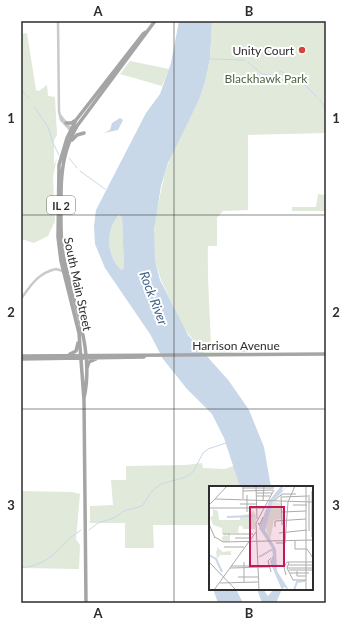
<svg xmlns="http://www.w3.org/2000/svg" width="347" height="624" font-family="Lato,sans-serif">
  <rect width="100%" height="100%" fill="#fff"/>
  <path fill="#e1e9db" d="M212,21H326V133L248,135V210L223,211L217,218V246H208C207,279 210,312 211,345H230V350L247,349V352L204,354L183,327L161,280L155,260L153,241L156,214L165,173L172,153L199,100L205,82L210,59Z
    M27,33L36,90L39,91L47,85L48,96L55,97L57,135L54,140V165L57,158L53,177L55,221L48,236L34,243L21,239V34Z
    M130,61L169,69L162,86L120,74Z
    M318,194L326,195V211H292V207H316Z
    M120,215L122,217L124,268L121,270C108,257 102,226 120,215Z
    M202,463L203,468L224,469L234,466L240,487H210V525H153L154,548H125V523H90V506L113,505L111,480H126V466L186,465Z
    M21,491L72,492L80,494L76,539L80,545L79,569L21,568Z"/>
  <path fill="#c8d8e8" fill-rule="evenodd" d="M179,21H212L210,59L205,82L199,100L168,163L161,186L154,230L155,260L160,280L188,335L229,381L249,410L264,447L271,487H240L224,438L212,414L187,389L163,359L150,334L105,268L95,244L94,226L96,210L146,113L160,94L171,63ZM119,215L122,217L124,268L121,270C107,255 104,231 119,215Z
    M120,118L123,120L118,130L104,133L110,130L112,123Z
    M213,589H236L243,603H218Z
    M257,589H263L268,596L274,589H282L276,603H262Z"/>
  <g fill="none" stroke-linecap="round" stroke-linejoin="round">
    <path stroke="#c8d8e8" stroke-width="1" d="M210,59L245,60
      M248,62L262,74L276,76L280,71L303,83L317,97
      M21,90L30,99
      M320,100L325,108L326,126
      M34,107L48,127L53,143L59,155
      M69,158L77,168
      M80,171L105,189
      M89,530L98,523L114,518L124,511L142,506L152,491L161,484L186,477L193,472L203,453L208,449L226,443
      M21,568C55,564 56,546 81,530"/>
    <path stroke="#cacaca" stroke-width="2.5" d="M58,21L59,111L61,120L71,131
      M60,115L72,130
      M21,299C31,285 38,273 56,269L63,271"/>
    <path stroke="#a5a5a5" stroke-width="3.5" d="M66,123H72L74,121
      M72,140L77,135L84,133
      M70,354L76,351L78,343
      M21,356L326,354
      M21,359L144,357
      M87,368L89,362L96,359
      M84,398C95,350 72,301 63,254C60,235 61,216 61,196C61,171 64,148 77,126L155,21
      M86,603L84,400L79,333L61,261L58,237L59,165L67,138L76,120L143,34L146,32"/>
  </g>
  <path fill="none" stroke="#2d2d2d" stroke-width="1" stroke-opacity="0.55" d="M174,21V603M21,215H326M21,409H326"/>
  <circle fill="#d6433c" stroke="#fff" stroke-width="1.5" cx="302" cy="50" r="4"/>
  <g text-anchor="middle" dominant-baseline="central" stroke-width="4" stroke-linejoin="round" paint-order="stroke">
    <rect fill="#fff" stroke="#6c6c6c" stroke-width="1" x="47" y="196" width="28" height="18" rx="3"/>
    <g font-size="11" font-weight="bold" fill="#2d2d2d">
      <text x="61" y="205">IL 2</text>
    </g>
    <g font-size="12" fill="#2d2d2d" stroke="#fff" text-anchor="end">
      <text x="294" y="50">Unity Court</text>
    </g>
    <g font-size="12" fill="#4b643e" stroke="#fff">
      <text x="266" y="78">Blackhawk Park</text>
    </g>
    <g font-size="12" fill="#2d2d2d" stroke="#fff">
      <text transform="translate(78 284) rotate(78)">South Main Street</text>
      <text x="236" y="345">Harrison Avenue</text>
    </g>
    <g font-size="13" font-style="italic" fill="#426487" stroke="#fff">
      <text transform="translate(154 298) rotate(69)">Rock River</text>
    </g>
  </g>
  <g transform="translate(209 486)">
    <rect width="104" height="104" fill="#fff"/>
    <path d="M70,9L64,16L73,17V33L65,34L61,54L56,40L64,15ZM4,23L9,25L10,34H31V30L43,27L44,24L47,30L46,43H34L33,40H30L29,47H21V56H13V51L16,49L19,50V48H13V42L4,39L1,31L4,30ZM8,61L14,66L22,65V69H11L8,73L7,65H0H8Z" fill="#e1e9db"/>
    <path d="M72,0H74L73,5L79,0L64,15L56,44L67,63L68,85L80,104L75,101L73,104L61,76L64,69L63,62L50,42L60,15Z" fill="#c8d8e8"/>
    <path fill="none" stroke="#c8d8e8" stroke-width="2" d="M18,31L44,30M0,69L7,73L13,86M50,71L64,63M85,104L88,96L96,95"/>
    <path fill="none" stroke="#ababab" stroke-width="1" d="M34,0V13M47,0L48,33M34,2H47M47,2H65M34,5L64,4M47,7H63M38,9V26M72,9L73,39M47,10H61M73,11L99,10M6,13L18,0M54,15L55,0M65,15L73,8H87M31,18H47M0,19L6,13L104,16M84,19H98M0,22H56M73,26L97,25M0,38L6,52M51,40L49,37L51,38L54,31M66,41V35L97,33M100,45V9M70,47L98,44M14,48H44M6,51L14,56L104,54M103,51V5M26,52H41M86,54V63H98L104,72M97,54V104M97,54V0M67,57H76L79,16L86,0M15,61H35M62,72L59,75L62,86M0,76L27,104M35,76V96M80,76L78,82L84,94H97M79,79H104M22,80H46M21,82L61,81M78,82H104M80,84H104M88,85V90H97M81,87H100M77,89L75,81L78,76H104M29,91H49M11,97L49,96M5,104L47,46M50,104L47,37L65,4"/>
    <path fill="#c2185b" fill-opacity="0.15" stroke="#c2185b" stroke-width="2" d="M41,21H75V80H41Z"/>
    <rect width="104" height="104" fill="none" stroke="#2d2d2d" stroke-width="2"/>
  </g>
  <rect width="347" height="624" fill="none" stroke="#ffffff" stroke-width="44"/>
  <rect x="22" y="22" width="303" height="580" fill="none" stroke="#2d2d2d" stroke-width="1.5"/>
  <g font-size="13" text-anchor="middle" font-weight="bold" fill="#2d2d2d">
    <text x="98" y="16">A</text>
    <text x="249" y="16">B</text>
    <text x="11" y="123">1</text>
    <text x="336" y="123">1</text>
    <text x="11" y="317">2</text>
    <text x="336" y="317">2</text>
    <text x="11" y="510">3</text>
    <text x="336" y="510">3</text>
    <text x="98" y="618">A</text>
    <text x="249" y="618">B</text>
  </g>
</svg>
